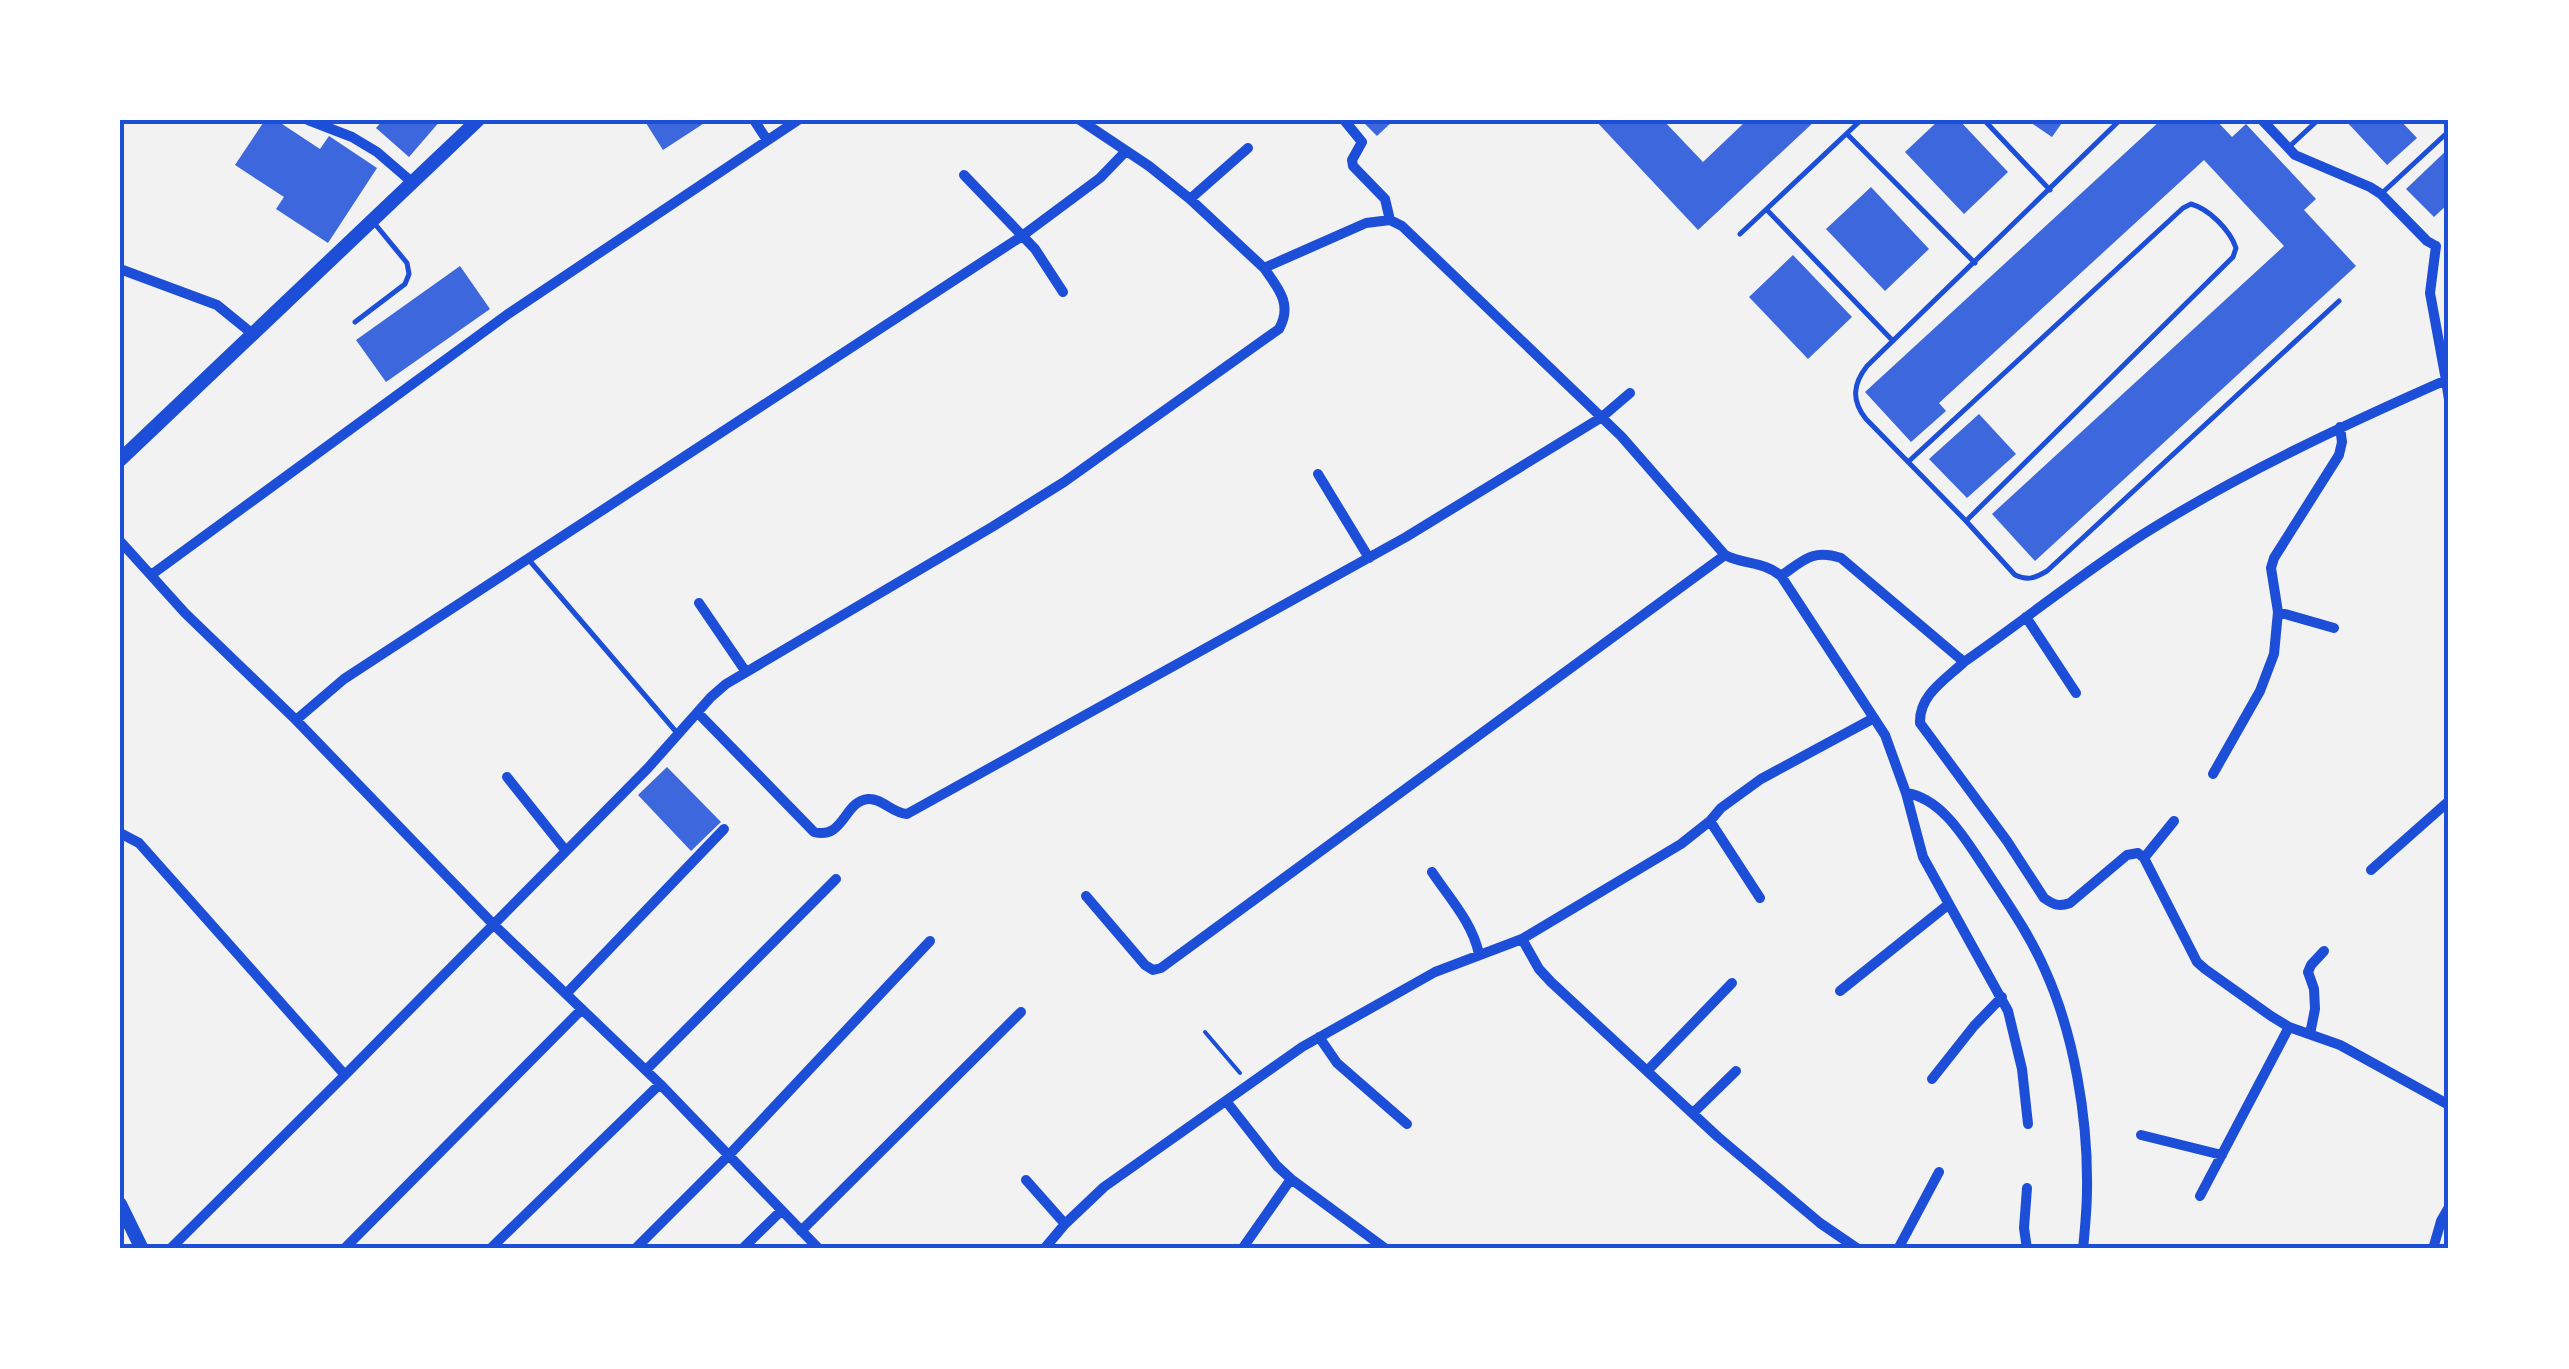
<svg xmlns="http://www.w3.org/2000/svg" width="2569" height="1369" font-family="'IBM Plex Sans',sans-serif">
  <rect width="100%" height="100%" fill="#f2f2f2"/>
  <path fill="#3d67dc" d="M265,120H276L320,149L329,136L377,168L328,243L276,209L284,197L235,165Z
    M383,120H441L409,157L376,128Z
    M644,120H709L663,150Z
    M1361,120H1394L1377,136Z
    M1595,120H1663L1703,162L1747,120H1816L1698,230Z
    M1939,120H1959L2008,172L1964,214L1905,152Z
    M2027,120H2064L2052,137Z
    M2161,120H2216L2232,137L2246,124L2316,199L2304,210L2356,266L2035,561L1992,514L2284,246L2204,160L1939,403L1946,411L1911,442L1865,392Z
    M2345,120H2400L2417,138L2387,165Z
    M2449,148V203L2434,217L2406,189Z
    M1871,187L1929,249L1885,291L1826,229Z
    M1793,255L1852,317L1808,359L1749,297Z
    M460,266L490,309L386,382L356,340Z
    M1979,414L2016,454L1967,498L1929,459Z
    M667,767L721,822L691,851L638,795Z"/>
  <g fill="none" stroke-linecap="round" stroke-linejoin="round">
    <path stroke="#1d4ed8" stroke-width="4" d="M1205,1032L1240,1073"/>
    <path stroke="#1d4ed8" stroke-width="5" d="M1984,120L2050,190
      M2120,120L1867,366C1853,384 1851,400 1866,419L1966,521L2015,575C2028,581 2035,578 2047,571L2339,301
      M1847,134L1975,263
      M2290,146L2318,120
      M2381,194L2449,131
      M1767,210L1893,341
      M1740,234L1861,120
      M355,322L405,284L409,274L407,263L375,224
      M1908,462L2183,208L2191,204C2209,209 2230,230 2236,248L2233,257L1966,521
      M529,560L678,734"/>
    <path stroke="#1d4ed8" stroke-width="10" d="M308,120L352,137L377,152L413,183
      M754,120L767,140
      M1080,120L1149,166L1190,199L1264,268L1366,223L1390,220L1402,226L1621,436L1725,555C1744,565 1764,561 1781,576L1885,735L1906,793C1941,798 1964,837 1982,864C2004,898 2029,933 2045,970C2074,1034 2088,1118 2087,1188C2087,1208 2085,1229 2083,1249
      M1344,120L1362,142L1352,160L1353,166L1385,199L1390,220
      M2262,120L2295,155L2370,187L2381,194L2427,241L2436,246
      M964,175L1035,249L1063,292
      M1190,199L1248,148
      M2436,246L2430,293L2446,380
      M120,269L217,305L254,335
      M1318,474L1369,558
      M120,541L185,613L296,720L493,924L660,1084L819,1249
      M151,575L508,314L798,120
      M1781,576C1804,560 1812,549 1841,558L1964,662C2025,620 2082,573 2145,533C2241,473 2342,426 2446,380L2449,400
      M699,603L746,672
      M2278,612L2334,628
      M2026,617L2076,693
      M1964,662C1945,680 1919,695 1920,723L2007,841L2044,898C2054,905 2059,907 2070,903L2127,855L2138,853L2144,858L2197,962L2205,969L2271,1016L2289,1027L2340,1045L2449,1105
      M698,713L814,832C844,840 844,801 868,799C882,798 892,813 907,814L1406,537L1602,417L1630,393
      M296,720L344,679L1022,236L1100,178L1126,151
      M2213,774L2260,691L2274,654L2278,612L2271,568L2274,558L2339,455L2342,442L2340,427
      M507,777L566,851
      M1906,793L1923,857L2008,1011L2022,1069L2028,1124
      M1710,821L1760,898
      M120,833L139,843L345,1075
      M2144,858L2174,821
      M2371,870L2449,801
      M1432,872C1450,899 1472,922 1479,954
      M1086,896L1145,965L1153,970L1161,968L1725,555
      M1522,939L1539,969L1551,982L1718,1137L1820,1223L1858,1249
      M1840,991L1949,904
      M566,994L724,829
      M2310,1034L2315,1009L2314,989L2308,972L2311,965L2324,951
      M1319,1037L1337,1063L1407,1124
      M646,1070L836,879
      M1648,1070L1732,983
      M1932,1079L1974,1026L2002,997
      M1226,1101L1277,1166L1291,1179L1386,1249
      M1693,1113L1736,1071
      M2141,1135L2222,1155
      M1026,1180L1065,1224
      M2027,1188L2024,1228L2027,1249
      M2200,1196L2289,1027
      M801,1231L1021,1012
      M170,1249L345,1075L648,768L711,697L726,684L992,527L1064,482L1279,329C1293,304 1278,288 1264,268
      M344,1249L582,1009
      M490,1249L660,1084
      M635,1249L729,1155L930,941
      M742,1249L781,1211
      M1044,1249L1065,1224L1104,1187L1302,1047L1435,972L1522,939L1681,844L1710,821L1721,808L1761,779L1874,718
      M1242,1249L1291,1179
      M1898,1249L1939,1172
      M2433,1249L2441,1221L2449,1207"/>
    <path stroke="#1d4ed8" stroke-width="14" d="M120,460L478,120
      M120,1204L142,1249"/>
  </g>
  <rect width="2569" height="1369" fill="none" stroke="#ffffff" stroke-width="245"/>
  <rect x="122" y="122" width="2324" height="1124" fill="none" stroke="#1d4ed8" stroke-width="4"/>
</svg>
